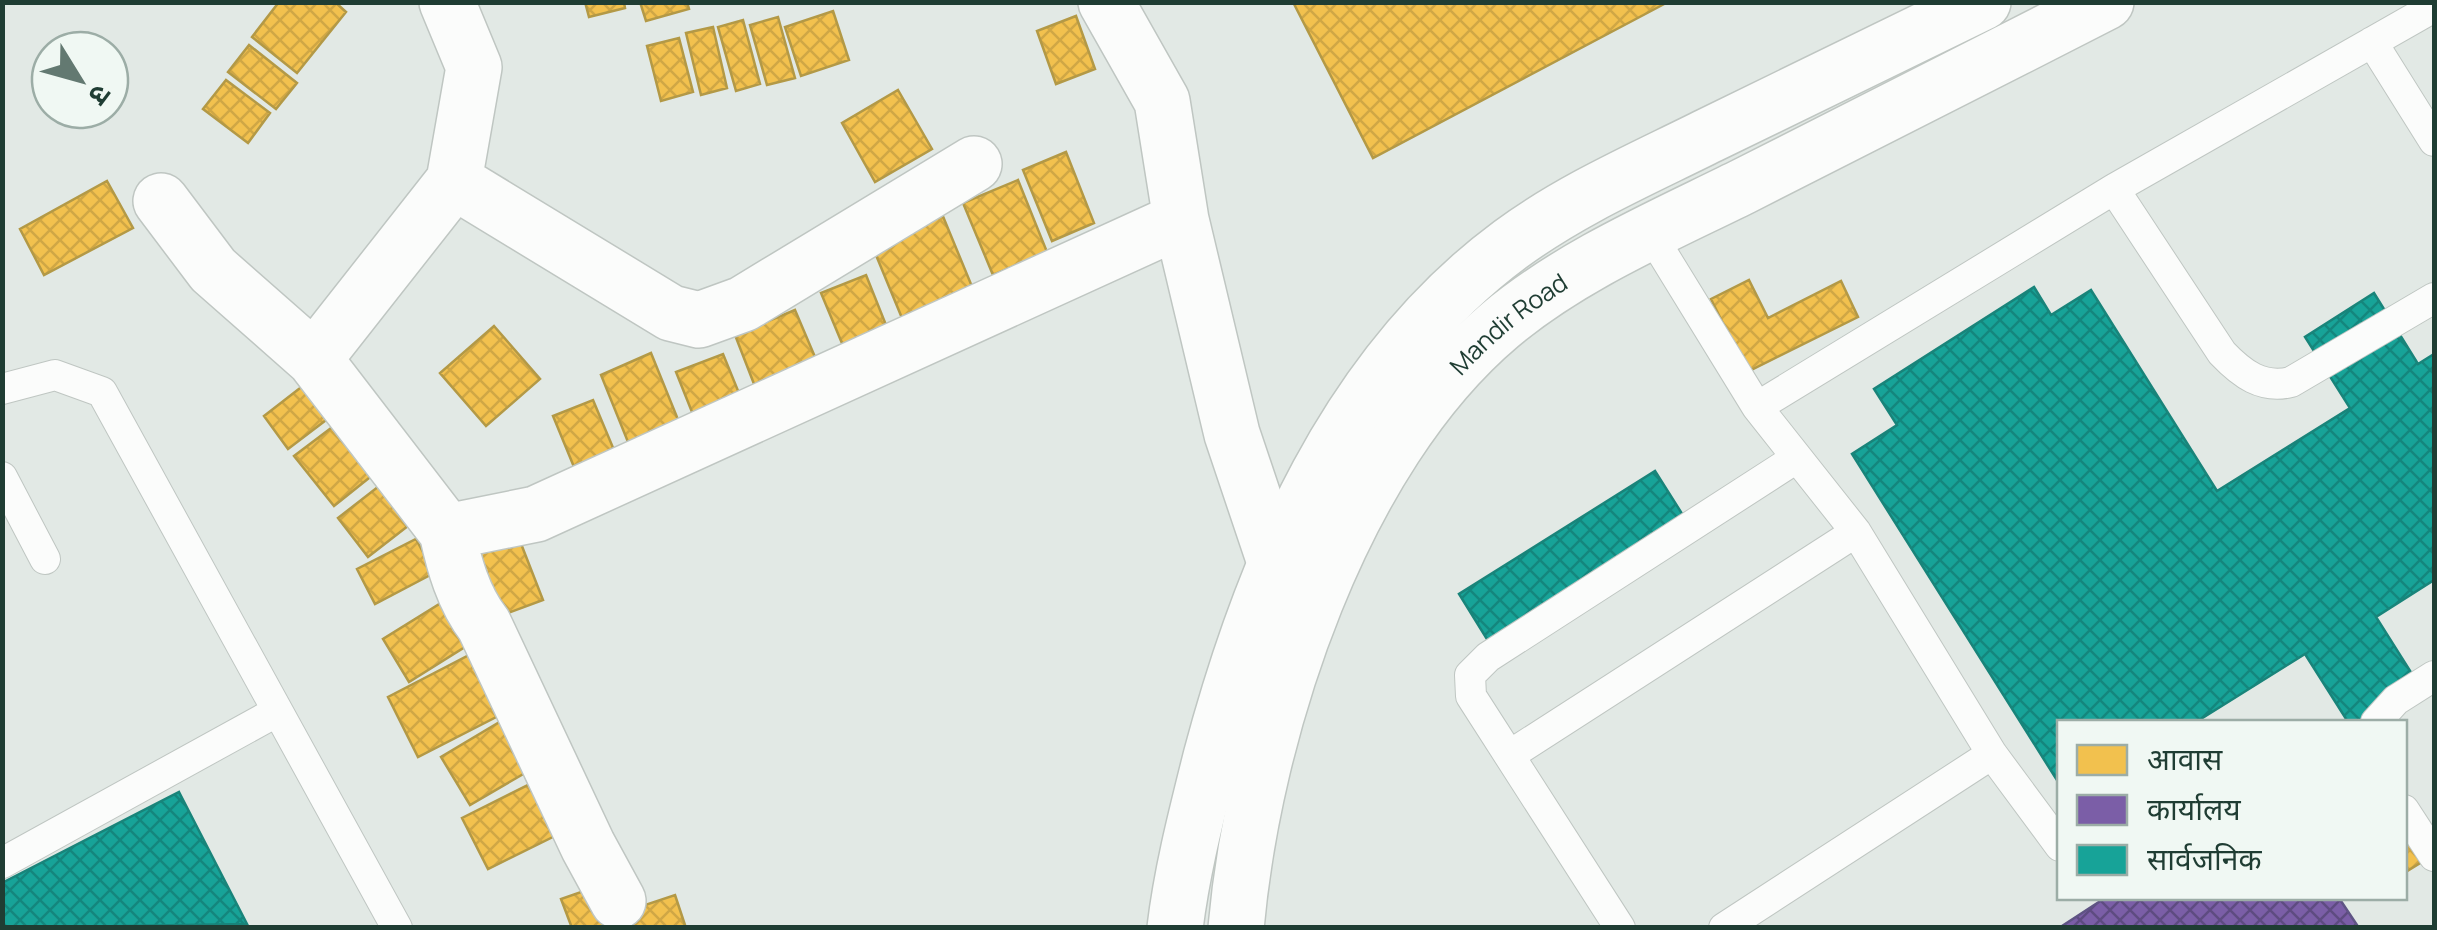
<svg xmlns="http://www.w3.org/2000/svg" width="2437" height="930" font-family="Manrope,'Noto Sans Devanagari',sans-serif">
  <defs>
    <pattern id="homes-cross-hatch" width="8" height="8" patternUnits="userSpaceOnUse" patternTransform="scale(2.5)"><rect width="8" height="8" fill="#f2c14e"/><path d="M0 0l8 8M0 8l8-8" fill="none" stroke="#cfa745"/></pattern>
    <pattern id="offices-cross-hatch" width="8" height="8" patternUnits="userSpaceOnUse" patternTransform="scale(2.5)"><rect width="8" height="8" fill="#7b5ea7"/><path d="M0 0l8 8M0 8l8-8" fill="none" stroke="#5e4b81"/></pattern>
    <pattern id="public-cross-hatch" width="8" height="8" patternUnits="userSpaceOnUse" patternTransform="scale(2.5)"><rect width="8" height="8" fill="#17a398"/><path d="M0 0l8 8M0 8l8-8" fill="none" stroke="#14867d"/></pattern>
  </defs>
  <rect width="100%" height="100%" fill="#e2e9e5"/>
  <path fill="url(#homes-cross-hatch)" stroke="#b39946" stroke-width="2.5" d="M279,2H335L346,12L297,73L252,37Z
    M585,2H624L625,8L589,17Z
    M640,2H687L689,9L646,21Z
    M1293,2H1668L1373,158Z
    M833,11L849,60L801,76L785,27Z
    M1076,16L1095,69L1056,84L1037,31Z
    M778,17L795,78L767,85L750,25Z
    M743,20L760,84L736,91L718,27Z
    M713,27L727,88L701,95L686,33Z
    M679,38L693,92L661,101L647,46Z
    M249,45L297,83L276,109L228,72Z
    M226,80L270,113L248,143L203,109Z
    M898,90L932,149L875,182L842,123Z
    M1066,152L1094,223L1052,241L1023,170Z
    M1018,180L1047,252L993,275L963,203Z
    M107,181L133,228L44,275L20,229Z
    M942,214L973,289L902,318L871,243Z
    M866,275L888,330L844,348L821,293Z
    M1749,280L1768,318L1841,281L1858,317L1747,372L1711,299Z
    M795,310L818,364L756,389L735,335Z
    M494,326L540,379L486,426L440,373Z
    M651,353L681,427L630,447L601,375Z
    M723,354L743,403L696,422L676,372Z
    M313,378L338,411L288,449L264,416Z
    M593,400L619,462L579,479L553,416Z
    M351,413L389,462L334,506L294,456Z
    M392,476L422,515L368,557L338,518Z
    M518,536L543,600L489,620L464,557Z
    M416,539L434,573L375,604L357,569Z
    M449,598L476,640L409,682L383,639Z
    M475,652L506,712L418,757L388,697Z
    M508,717L537,766L470,805L441,757Z
    M540,779L565,831L488,869L462,818Z
    M2404,828L2425,860L2404,873Z
    M601,885L616,928H572L561,899Z
    M675,895L686,928H625L621,913Z"/>
  <path fill="url(#offices-cross-hatch)" stroke="#5f5484" stroke-width="2.5" d="M2105,898H2339L2359,928H2059Z"/>
  <path fill="url(#public-cross-hatch)" stroke="#19847a" stroke-width="2.5" d="M2034,287L2051,315L2091,290L2217,491L2350,408L2305,337L2374,293L2418,364L2434,354V580L2376,617L2426,696L2385,722H2348L2305,654L2196,722H2060V785L1852,454L1897,425L1874,389Z
    M1655,471L1686,520L1490,644L1459,594Z
    M179,792L247,924L2,928V883Z"/>
  <g fill="none" stroke-linecap="round" stroke-linejoin="round">
    <g stroke="#bfc6c2" stroke-width="32">
      <path id="service" d="M2372,42L2434,141
        M2114,189L2434,7
        M1650,233L1757,407L1856,532L1992,754
        M2,389L55,375L102,392L397,928
        M1757,407L2114,189L2222,353C2242,374 2262,389 2291,382L2434,298
        M2,477L45,559
        M2376,722L2396,700L2434,676
        M1510,755L1856,532
        M2404,810L2434,856
        M2,863L276,712
        M1620,928L1471,696L1470,675L1488,657L1795,459
        M1724,928L1992,754L2060,846"/>
    </g>
    <g stroke="#bfc6c2" stroke-width="58">
      <path id="minor" d="M447,2L474,67L454,181
        M1106,2L1162,101L1181,220L1232,434L1275,562
        M161,201L213,270L314,359L447,532L536,514L1181,220
        M314,359L454,181L671,313L699,320L743,304L974,164
        M447,532C454,564 463,598 484,625L588,846L618,901"/>
    </g>
    <g stroke="#bfc6c2" stroke-width="58">
      <g id="tertiary">
        <path d="M1175,928C1182,870 1197,813 1211,757C1262,565 1346,366 1511,244C1572,199 1642,169 1710,135C1801,91 1892,47 1983,2"/>
        <path id="s1" d="M1236,928C1254,728 1342,458 1500,325C1570,266 1661,227 1742,187C1864,125 1985,64 2106,2"/>
      </g>
    </g>
    <use href="#service" stroke="#fbfcfb" stroke-width="30"/>
    <use href="#minor" stroke="#fbfcfb" stroke-width="55"/>
    <use href="#tertiary" stroke="#fbfcfb" stroke-width="55"/>
  </g>
  <g text-anchor="middle" dominant-baseline="central" stroke-width="10" stroke-linejoin="round" paint-order="stroke">
    <g font-size="25" fill="#1f3d33" stroke="#f0f8f3">
      <text stroke="none"><textPath href="#s1" startOffset="680">Mandir Road</textPath></text>
    </g>
  </g>
  <rect width="2437" height="930" fill="none" stroke="#1f3d33" stroke-width="10"/>
  <rect x="2057" y="720" width="350" height="180" fill="#f0f8f3" stroke="#9cada6" stroke-width="2.5"/>
  <rect x="2077" y="745" width="50" height="30" fill="#f2c14e" stroke="#9cada6" stroke-width="2.5"/>
  <text x="2147" y="770" font-size="30" fill="#1f3d33">आवास</text>
  <rect x="2077" y="795" width="50" height="30" fill="#7b5ea7" stroke="#9cada6" stroke-width="2.5"/>
  <text x="2147" y="820" font-size="30" fill="#1f3d33">कार्यालय</text>
  <rect x="2077" y="845" width="50" height="30" fill="#17a398" stroke="#9cada6" stroke-width="2.5"/>
  <text x="2147" y="870" font-size="30" fill="#1f3d33">सार्वजनिक</text>
  <g transform="translate(80 80) rotate(127)"><circle r="48" fill="#f0f8f3" stroke="#9cada6" stroke-width="2.5"/>
  <path d="M0-8L18 38L0 25L-18 38Z" fill="#637971"/>
  <text y="-15" font-size="28" font-weight="bold" text-anchor="middle" fill="#1f3d33">उ</text>
  </g>
</svg>
